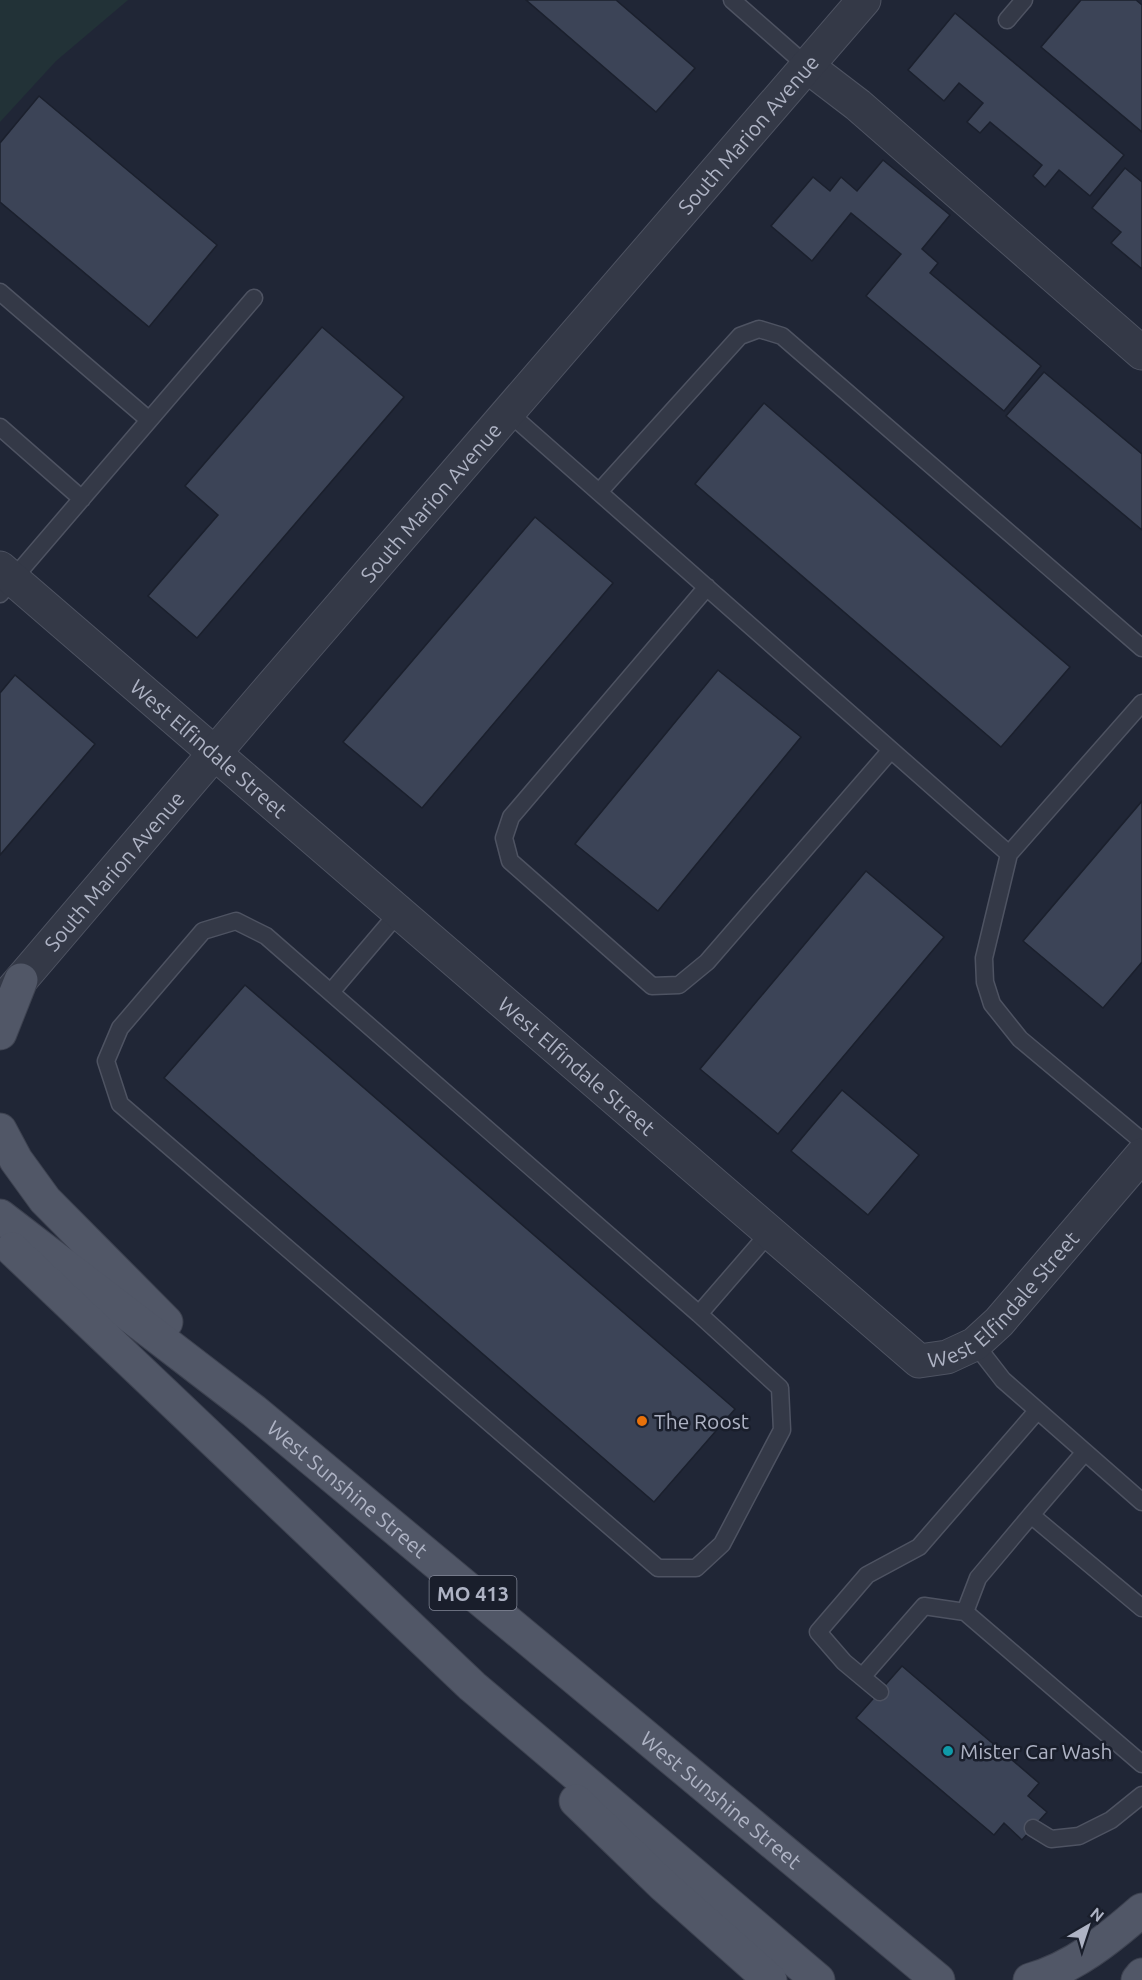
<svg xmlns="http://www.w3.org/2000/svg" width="1142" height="1980" font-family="Ubuntu,sans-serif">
  <rect width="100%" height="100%" fill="#202636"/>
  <path fill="#223237" d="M0,0H128L56,61L0,122Z"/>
  <path fill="#3c4457" stroke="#1b202d" stroke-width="1.5" d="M526,0H616L695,68L656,112Z
    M1081,0H1136L1142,5V132L1041,47Z
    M955,13L1124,155L1090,196L1059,170L1045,187L1033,176L1042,165L990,122L980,133L967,122L983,103L959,83L944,101L908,70Z
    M39,96L217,245L149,327L0,202V143Z
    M883,160L950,215L922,249L938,263L930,273L1041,366L1004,411L866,296L901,254L851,213L812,261L771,226L813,177L830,191L841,177L857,191Z
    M1125,168L1142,182V269L1111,243L1121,232L1092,208Z
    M322,327L404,397L197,638L148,596L218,515L185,486Z
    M1044,372L1142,454V530L1006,416Z
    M764,403L1070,667L1001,747L695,484Z
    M535,517L613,583L422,808L343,742Z
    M718,670L801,737L658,911L575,844Z
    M15,675L95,744L0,855V693Z
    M1142,801V962L1103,1008L1023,941Z
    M866,871L944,937L778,1134L700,1069Z
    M245,985L735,1409L654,1502L164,1078Z
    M842,1090L919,1155L868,1215L791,1151Z
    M902,1666L1039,1783L1028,1796L1047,1812L1022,1840L1004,1823L994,1835L856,1718Z"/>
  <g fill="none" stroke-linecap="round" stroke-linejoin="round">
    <g stroke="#4e5362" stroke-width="19">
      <path id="lane" d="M732,0L807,66
        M1007,20L1024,0
        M0,292L149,420
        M508,412L1009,854L984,958L985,982L992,1004L1020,1039L1142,1141
        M0,427L82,499
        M599,492L740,336L759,329L782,336L1142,648
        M707,587L511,817L504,838L510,861L652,986L679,985L707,962L891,750
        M0,594L254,298
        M1009,854L1142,703
        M331,992L399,912
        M699,1314L266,936L236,921L203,931L120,1028L106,1061L120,1104L658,1568H696L722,1544L782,1430L780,1388L699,1314L770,1232
        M975,1344L1003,1380L1142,1502
        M1085,1452L1031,1515L1142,1608
        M1031,1515L978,1578L965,1612L1142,1764
        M862,1677L924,1606L965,1612
        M880,1692L844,1662L818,1632L867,1575L919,1547L1037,1411
        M1033,1828L1051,1839L1079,1836L1111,1820L1142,1795"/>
    </g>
    <g stroke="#4e5362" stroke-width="35">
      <g id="street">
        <path d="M807,66L858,105L1142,353"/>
        <path id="s1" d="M0,568L919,1361L947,1357L975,1344L999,1322L1142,1155"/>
        <path id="s2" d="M3,1001L265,694L864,0"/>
      </g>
    </g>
    <g stroke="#3d4250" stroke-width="35">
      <g id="primary">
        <path d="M0,1033L21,980"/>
        <path d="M0,1130L16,1160L45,1200L166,1322"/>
        <path id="s3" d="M0,1216L254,1411L938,1980"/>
        <path d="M12,1249L472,1686L818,1980"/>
        <path d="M576,1801L663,1885L770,1980"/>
        <path d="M1030,1980C1073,1968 1109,1939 1142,1910"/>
        <path d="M1138,1980L1142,1975"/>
      </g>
    </g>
    <use href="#lane" stroke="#343947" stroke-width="16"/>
    <use href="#street" stroke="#343947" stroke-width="33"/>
    <use href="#primary" stroke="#515767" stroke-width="33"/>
  </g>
  <circle fill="#e8710a" stroke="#191e2b" stroke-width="2" cx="642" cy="1421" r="6"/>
  <circle fill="#0f9aa8" stroke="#191e2b" stroke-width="2" cx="948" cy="1751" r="6"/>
  <g text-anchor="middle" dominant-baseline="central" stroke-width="5" stroke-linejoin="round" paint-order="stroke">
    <rect fill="#191e2b" stroke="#818696" stroke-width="1.5" x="429.5" y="1576" width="87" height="34" rx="4.5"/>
    <g font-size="20" font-weight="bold" fill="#aeb3c4">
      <text x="473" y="1593">MO 413</text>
    </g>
    <g font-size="21" fill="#aeb3c4" stroke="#191e2b">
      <text stroke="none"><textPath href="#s2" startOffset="1143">South Marion Avenue</textPath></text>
      <text stroke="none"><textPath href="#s2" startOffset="657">South Marion Avenue</textPath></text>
      <text stroke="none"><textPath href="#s1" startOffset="276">West Elfindale Street</textPath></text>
      <text stroke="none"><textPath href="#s2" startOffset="171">South Marion Avenue</textPath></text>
      <text stroke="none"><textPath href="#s1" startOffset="762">West Elfindale Street</textPath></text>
      <text stroke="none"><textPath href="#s1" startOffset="1322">West Elfindale Street</textPath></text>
      <text stroke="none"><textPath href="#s3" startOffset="442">West Sunshine Street</textPath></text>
      <text stroke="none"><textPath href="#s3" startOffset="928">West Sunshine Street</textPath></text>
    </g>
    <g font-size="21" fill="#aeb3c4" stroke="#191e2b" text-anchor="start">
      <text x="654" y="1421">The Roost</text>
      <text x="960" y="1751">Mister Car Wash</text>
    </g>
  </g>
  <g transform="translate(1088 1926) rotate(39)" stroke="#191e2b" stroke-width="4.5" paint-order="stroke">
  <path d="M0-4.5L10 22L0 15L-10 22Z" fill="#aeb3c4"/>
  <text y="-9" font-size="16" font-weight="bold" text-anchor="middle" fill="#aeb3c4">N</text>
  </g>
</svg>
